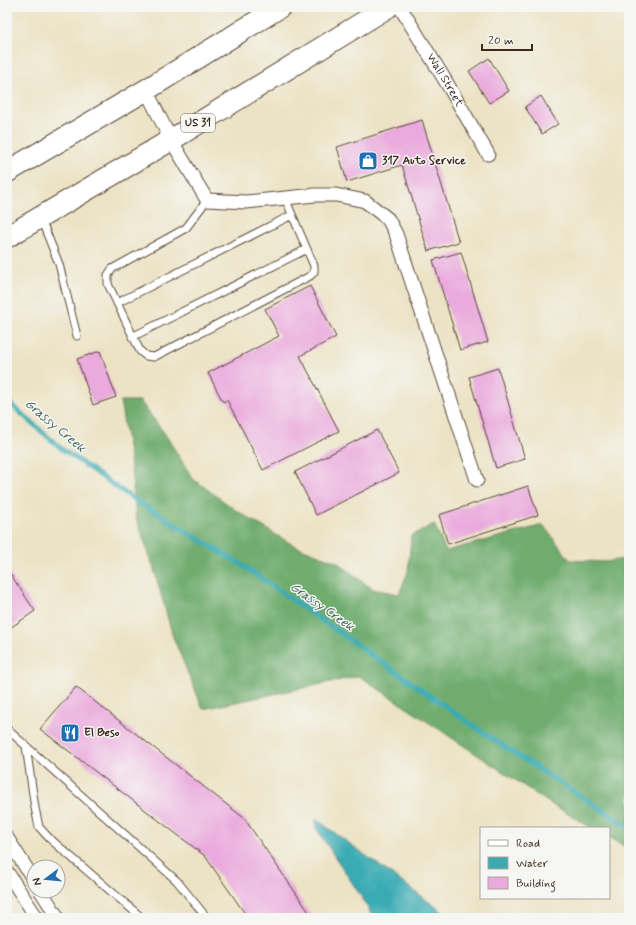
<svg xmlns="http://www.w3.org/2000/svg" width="636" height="925" font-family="Mynerve,sans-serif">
  <rect width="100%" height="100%" fill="#f6f6f2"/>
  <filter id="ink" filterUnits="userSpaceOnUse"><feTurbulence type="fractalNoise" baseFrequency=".025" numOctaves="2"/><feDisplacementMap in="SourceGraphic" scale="8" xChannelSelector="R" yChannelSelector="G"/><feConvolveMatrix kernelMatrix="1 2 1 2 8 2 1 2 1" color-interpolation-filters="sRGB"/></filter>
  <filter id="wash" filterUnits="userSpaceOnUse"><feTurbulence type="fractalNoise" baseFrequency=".012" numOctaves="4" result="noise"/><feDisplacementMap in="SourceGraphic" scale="16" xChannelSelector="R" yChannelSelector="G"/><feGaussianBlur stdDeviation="0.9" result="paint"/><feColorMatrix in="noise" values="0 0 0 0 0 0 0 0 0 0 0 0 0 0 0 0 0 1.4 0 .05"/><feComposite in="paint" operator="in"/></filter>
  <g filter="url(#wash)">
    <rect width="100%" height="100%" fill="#ece3c5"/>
    <path fill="#6fac6e" stroke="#556b46" d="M120,401H140L165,434L193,479L237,511L293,545L337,562L372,589L399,594L408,572L411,536L434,524L446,551L543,525L570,560L605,562L629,558V849L609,837V828H592L554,806L359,676L203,709L173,637L153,566L136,517L130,459Z"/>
    <path fill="#3aabb3" stroke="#3a6a68" d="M316,819L451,918H373L364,901L316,828Z"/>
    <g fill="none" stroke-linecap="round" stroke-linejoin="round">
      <path stroke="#3aabb3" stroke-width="5" d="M626,7L629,10
        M7,401L62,449L138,502L242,565L497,742L629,827"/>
    </g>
    <g id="blocks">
      <path fill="#eaaadd" d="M489,58L509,91L489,103L469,71Z
        M541,96L558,124L542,134L525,107Z
        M422,120L459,242L428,251L402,165L347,182L337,147Z
        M461,252L488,342L460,350L433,260Z
        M310,286L336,337L300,356L339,431L263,470L227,400L223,402L208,373L279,336L265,309Z
        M100,351L116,397L93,405L77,359Z
        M498,368L525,459L496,468L469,377Z
        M377,430L399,473L316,515L295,472Z
        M528,486L538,515L448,544L439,515Z
        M7,569L35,611L7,630Z
        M76,687L244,818L313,918H248L205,856L40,729Z"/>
    </g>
  </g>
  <g filter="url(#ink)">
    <use href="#blocks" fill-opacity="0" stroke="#564637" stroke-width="1"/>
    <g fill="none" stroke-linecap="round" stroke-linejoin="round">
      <g stroke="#564637" stroke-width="9">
        <path id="lane" d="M207,200L186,228L112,269L108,275V284L140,351L146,356L154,357L310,276L314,272V266L285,198
          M41,219L59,264L77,336
          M117,303L292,215
          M132,337L307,249
          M7,729L177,881L207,918
          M26,746L35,808L39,827L49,838L142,918"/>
      </g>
      <g stroke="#564637" stroke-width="15">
        <g id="street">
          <path id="s1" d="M400,7L445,80L488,154"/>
          <path d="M146,90L171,140L207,200L246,202L315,195H336L365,201L388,219L396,234L477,480"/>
          <path d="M7,838L34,880"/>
          <path d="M7,872L37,918"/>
          <path d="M41,891L58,918"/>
        </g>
      </g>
      <g stroke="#564637" stroke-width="23">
        <path id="primary" d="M7,172L146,90L280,7
          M7,237L171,140L388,7"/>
      </g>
      <use href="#lane" stroke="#fff" stroke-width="7"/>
      <use href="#street" stroke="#fff" stroke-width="13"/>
      <use href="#primary" stroke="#fff" stroke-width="21"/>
    </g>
  </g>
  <defs>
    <g id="shop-square" transform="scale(1)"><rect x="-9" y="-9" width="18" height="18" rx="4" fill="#1f6fb2" stroke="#f6f6f2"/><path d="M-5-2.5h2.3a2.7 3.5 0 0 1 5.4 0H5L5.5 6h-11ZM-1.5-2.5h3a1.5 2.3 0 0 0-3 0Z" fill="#fff"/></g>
    <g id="restaurant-square" transform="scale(1)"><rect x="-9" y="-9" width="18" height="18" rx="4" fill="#1f6fb2" stroke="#f6f6f2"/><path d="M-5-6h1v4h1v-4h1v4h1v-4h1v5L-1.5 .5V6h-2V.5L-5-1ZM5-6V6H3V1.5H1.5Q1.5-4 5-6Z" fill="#fff"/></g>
  </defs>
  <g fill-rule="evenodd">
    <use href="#shop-square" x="368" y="161"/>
    <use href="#restaurant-square" x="70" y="733"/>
  </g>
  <g text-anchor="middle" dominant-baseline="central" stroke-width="3" stroke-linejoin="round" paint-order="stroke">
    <rect fill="#f6f6f2" stroke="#73675e" stroke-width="1" x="181" y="114" width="34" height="18" rx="3"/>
    <g font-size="11" font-weight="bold" fill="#3b2a1e">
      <text x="198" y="123">US 31</text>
    </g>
    <g font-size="12" fill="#3b2a1e" stroke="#f6f6f2">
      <text stroke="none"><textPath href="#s1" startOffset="86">Wall Street</textPath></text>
    </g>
    <g font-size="12" font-weight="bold" fill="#3b2a1e" stroke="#f6f6f2" text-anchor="start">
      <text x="382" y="161">317 Auto Service</text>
      <text x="84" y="733">El Beso</text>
    </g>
    <g font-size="13" font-style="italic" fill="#3b5e5a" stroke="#f6f6f2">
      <text transform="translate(55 426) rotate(40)">Grassy Creek</text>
      <text transform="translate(322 607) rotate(35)">Grassy Creek</text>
    </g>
  </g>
  <rect width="636" height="925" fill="none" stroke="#f6f6f2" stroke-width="24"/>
  <rect x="480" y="827" width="130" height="72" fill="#f6f6f2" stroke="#aba49d"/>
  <rect x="488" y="840" width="20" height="6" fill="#ffffff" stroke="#aba49d"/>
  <text x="516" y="847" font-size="12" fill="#3b2a1e">Road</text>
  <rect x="488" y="857" width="20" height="12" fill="#3aabb3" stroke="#aba49d"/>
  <text x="516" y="867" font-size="12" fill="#3b2a1e">Water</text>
  <rect x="488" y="877" width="20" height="12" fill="#eaaadd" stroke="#aba49d"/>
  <text x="516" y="887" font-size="12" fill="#3b2a1e">Building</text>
  <g transform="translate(46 879) rotate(254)"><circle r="19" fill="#f6f6f2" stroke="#aba49d"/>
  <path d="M0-3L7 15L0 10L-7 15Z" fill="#1f6fb2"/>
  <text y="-6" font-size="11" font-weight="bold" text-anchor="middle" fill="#3b2a1e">N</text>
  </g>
  <path d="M482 44v6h50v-6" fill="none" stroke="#3b2a1e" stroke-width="2"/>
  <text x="488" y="44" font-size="12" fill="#3b2a1e" stroke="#f6f6f2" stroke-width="3" paint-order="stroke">20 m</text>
</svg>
